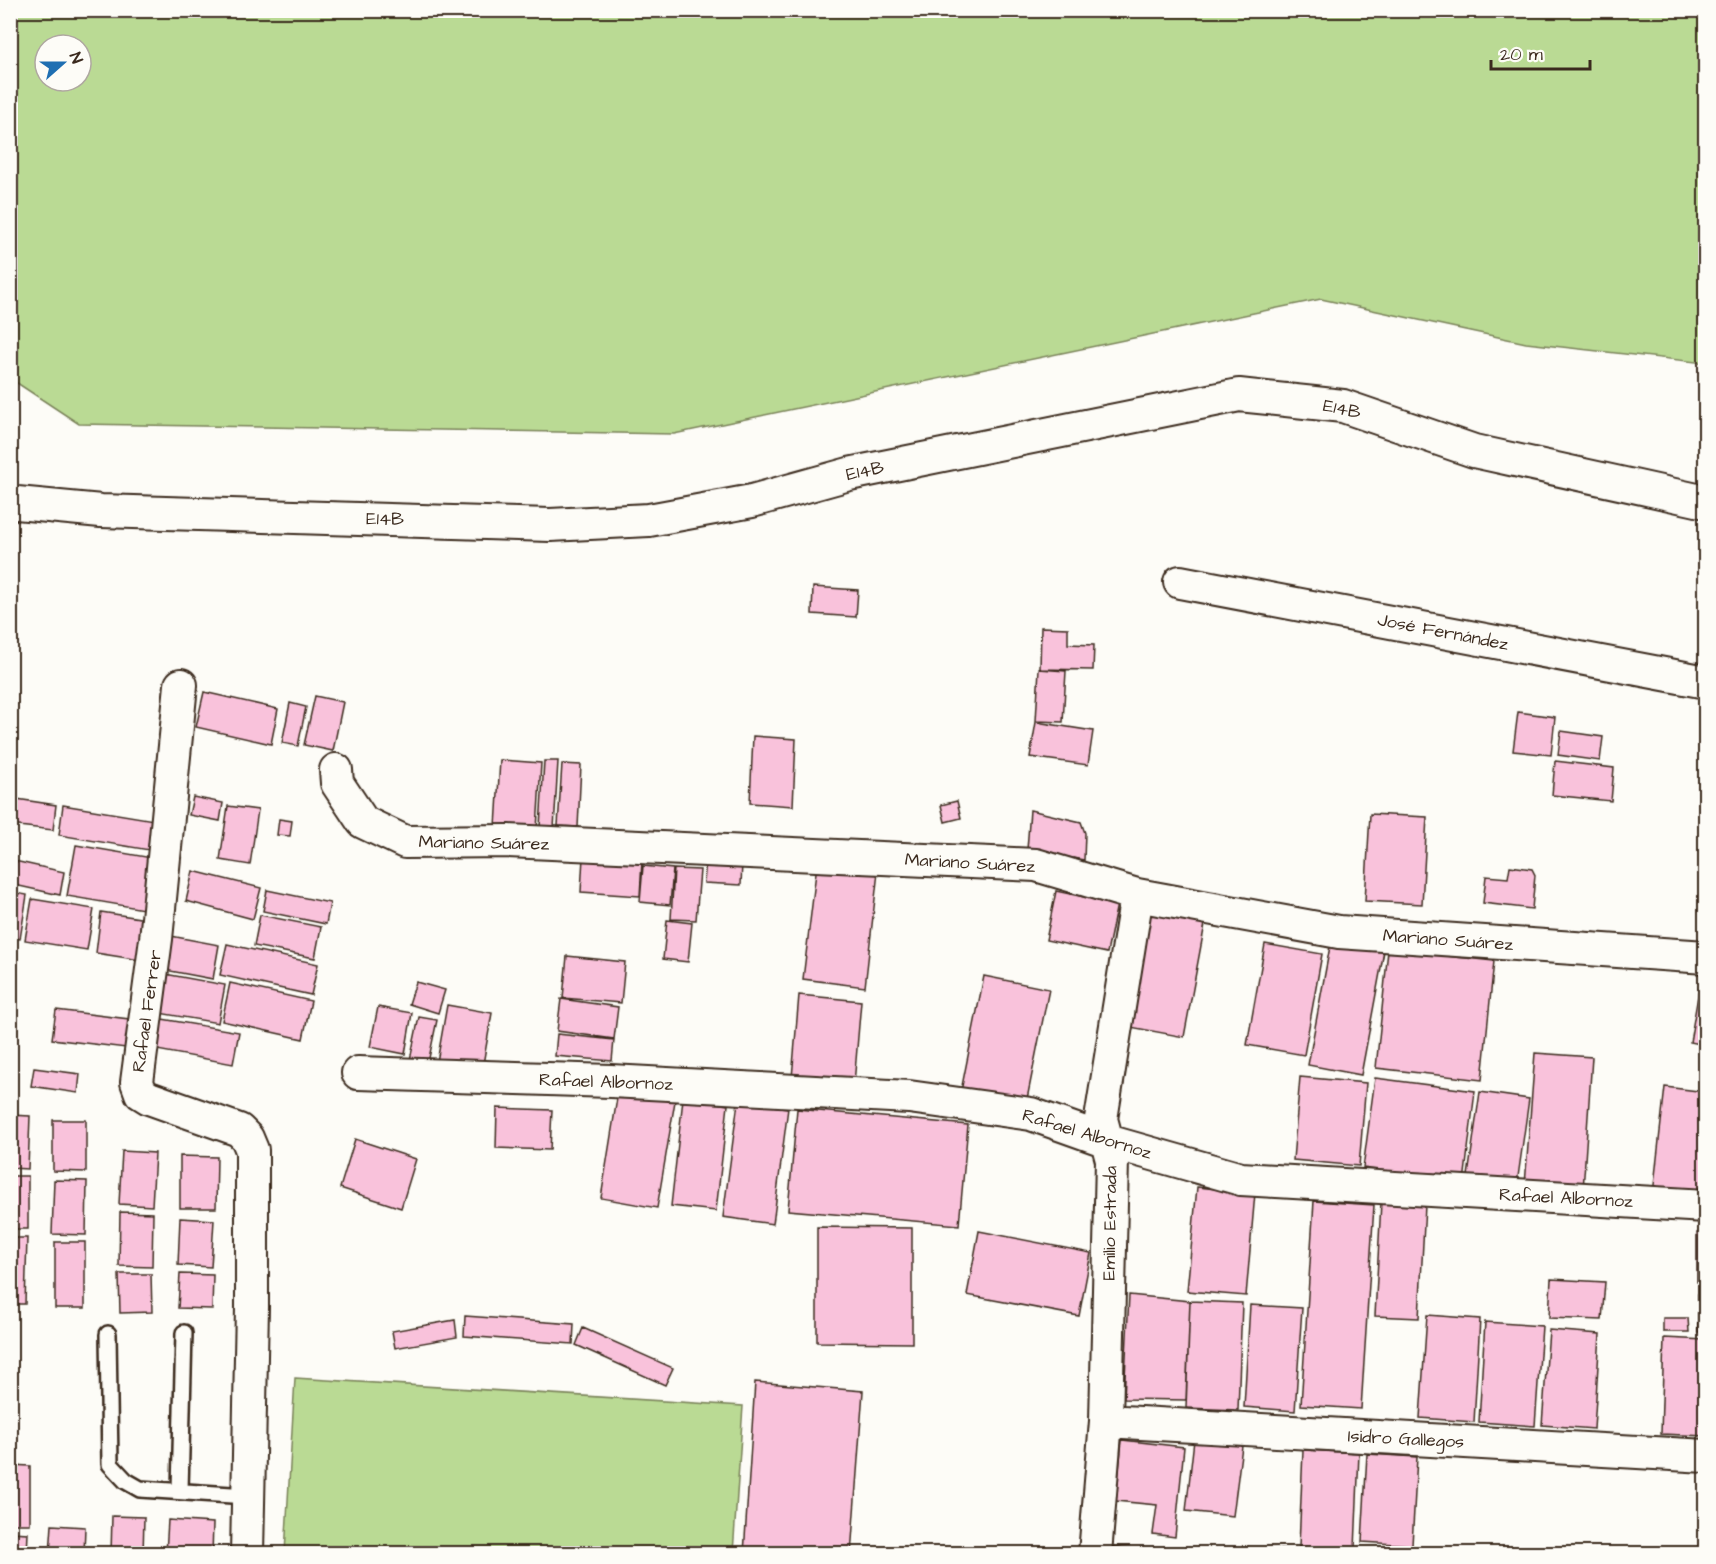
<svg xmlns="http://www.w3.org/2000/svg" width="1716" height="1564" font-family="'Architects Daughter',sans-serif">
  <rect width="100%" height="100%" fill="#fdfcf7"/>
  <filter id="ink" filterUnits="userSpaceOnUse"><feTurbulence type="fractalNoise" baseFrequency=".0167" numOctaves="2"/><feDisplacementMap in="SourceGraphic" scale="12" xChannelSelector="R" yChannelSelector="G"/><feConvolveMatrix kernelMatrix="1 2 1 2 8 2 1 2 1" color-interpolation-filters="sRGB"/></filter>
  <g filter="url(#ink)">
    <path fill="#bada94" stroke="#7a8259" stroke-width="1.5" fill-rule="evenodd" d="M10,11H1705V363L1526,343L1321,299L674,434L79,424L11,379ZM45,45H81V81H45Z
      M295,1378L743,1406L733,1553H285Z"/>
    <path fill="#f9c2db" stroke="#3b2a1e" stroke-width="1.5" d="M813,587L858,590L856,617L812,614Z
      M1041,627L1068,628V644L1094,645L1093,670L1040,669Z
      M1039,669L1066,671L1063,722L1036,721Z
      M204,692L278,709L271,744L196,727Z
      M315,696L343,702L333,751L304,745Z
      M290,703L306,707L298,746L282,743Z
      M1518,712L1555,717L1551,755L1513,751Z
      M1036,722L1093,731L1088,765L1030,757Z
      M1561,731L1603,737L1600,761L1558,755Z
      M753,736L796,739L793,806L750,803Z
      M500,760L541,763L537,829L496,827Z
      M544,761H558L554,828L540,827Z
      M1555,761L1614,768L1611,801L1552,795Z
      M562,764L581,765L578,827L558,826Z
      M193,797L223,803L220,821L189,815Z
      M10,798L56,805L53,830L10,825Z
      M957,801L961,818L945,822L941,805Z
      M63,805L154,820L149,850L59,835Z
      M228,806L258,810L250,865L220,860Z
      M1030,810L1081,822L1085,833L1084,860L1027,850Z
      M1370,814L1427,817L1422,904L1365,901Z
      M279,819L292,821L290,836L277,835Z
      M76,845L158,859L149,910L67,896Z
      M583,857L642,861L640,896L581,892Z
      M10,860L64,872L60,895L10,884Z
      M706,860L742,863L741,885L704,883Z
      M817,864L878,872L865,987L803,979Z
      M643,866L673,869L670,905L640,902Z
      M1510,866L1532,869L1535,875L1532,909L1483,903L1486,876L1508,878Z
      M674,869L700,870L696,920L671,919Z
      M193,871L261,888L253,919L186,901Z
      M267,890L330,903L326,924L263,911Z
      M1056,891L1117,904L1107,953L1046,940Z
      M10,892L27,895L20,939L10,938Z
      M32,899L94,909L87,950L25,940Z
      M101,912L146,919L140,960L96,953Z
      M1147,912L1205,924L1184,1037L1125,1026Z
      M260,915L321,927L315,958L254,946Z
      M667,920L692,923L688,962L663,959Z
      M171,936L219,945L213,979L165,970Z
      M1331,941L1384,951L1361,1075L1308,1065Z
      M227,944L318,964L311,995L220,975Z
      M1265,944L1322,954L1304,1055L1247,1045Z
      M1388,950L1494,961L1482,1080L1376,1068Z
      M567,956L625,962L621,1003L563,998Z
      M165,974L225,985L218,1023L159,1013Z
      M984,976L1049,989L1026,1104L961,1091Z
      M416,982L445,990L438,1013L409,1004Z
      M230,983L311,1001L303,1039L222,1021Z
      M1700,984L1706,985V1045L1690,1042Z
      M799,995L861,1001L854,1084L792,1078Z
      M561,999L618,1007L614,1039L557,1031Z
      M447,1005L492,1013L482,1070L437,1062Z
      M378,1007L412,1013L405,1054L370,1047Z
      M56,1010L129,1019L126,1048L52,1039Z
      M419,1017L437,1020L428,1063L410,1060Z
      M162,1019L239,1032L233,1064L157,1050Z
      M557,1034L614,1040L612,1061L555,1056Z
      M1535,1053L1592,1057L1583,1190L1525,1185Z
      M34,1068L80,1074L78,1093L31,1086Z
      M1300,1077L1366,1083L1359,1166L1293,1160Z
      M1375,1078L1475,1091L1464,1182L1363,1168Z
      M1665,1087L1706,1092V1200L1653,1194Z
      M618,1092L675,1101L657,1208L601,1198Z
      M1480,1092L1529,1099L1517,1184L1468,1176Z
      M683,1099L728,1105L716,1211L671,1206Z
      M738,1102L788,1108L773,1224L723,1217Z
      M497,1108L552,1110L550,1150L496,1148Z
      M797,1109L968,1125L959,1225L788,1210Z
      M10,1115L30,1116L28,1169L10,1168Z
      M53,1120H86V1172L53,1171Z
      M355,1139L416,1159L401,1208L340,1188Z
      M122,1151L155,1153L152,1206L119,1204Z
      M180,1156L217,1157L216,1208H180Z
      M10,1176H28V1229H10Z
      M54,1180L87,1181L86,1235L52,1234Z
      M1197,1187L1255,1193L1246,1296L1187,1291Z
      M1314,1201L1374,1205L1361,1409L1301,1405Z
      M1381,1202L1425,1205L1419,1318L1375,1316Z
      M120,1212L153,1213L152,1267L119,1266Z
      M180,1218L214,1220L211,1267L178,1265Z
      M817,1227L912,1228V1343L817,1342Z
      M979,1231L1091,1253L1079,1316L967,1295Z
      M1697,1233H1706V1282H1697Z
      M10,1238H27L25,1304H10Z
      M55,1242H85V1308H55Z
      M119,1274H151L152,1312L120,1313Z
      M180,1274L213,1275L212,1309L178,1308Z
      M1551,1279L1605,1282L1602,1320L1549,1318Z
      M1698,1294H1706V1332H1698Z
      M1129,1295L1190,1301L1186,1400L1124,1399Z
      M1190,1301L1242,1303L1238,1410L1186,1408Z
      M1250,1305L1302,1308L1295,1411L1244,1407Z
      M1427,1315L1480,1319L1474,1422L1420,1418Z
      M465,1316L574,1324L573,1344L464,1336Z
      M1663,1318H1688L1689,1332H1663Z
      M455,1320L457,1337L395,1348L392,1331Z
      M1485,1322L1542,1326L1535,1426L1479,1422Z
      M583,1328L673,1368L665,1385L576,1345Z
      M1549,1330L1600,1334L1594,1429L1542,1425Z
      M1664,1338L1706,1340V1436L1661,1434Z
      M755,1382L863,1391L851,1554H744Z
      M1122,1440L1184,1447L1175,1537L1153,1534L1157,1505L1116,1501Z
      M1194,1440L1242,1446L1233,1516L1186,1511Z
      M1303,1450L1359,1453L1355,1549L1299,1547Z
      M1367,1454L1417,1457L1412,1545L1362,1542Z
      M10,1465L30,1466V1524H10Z
      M112,1516L144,1517L143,1554H111Z
      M168,1520L213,1523L212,1554H166Z
      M52,1525L85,1527L84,1554H50Z
      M10,1532L28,1533L27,1554H10Z
      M1111,1546L1163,1554H1110Z
      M1242,1547L1295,1551V1554H1241Z
      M1183,1548L1235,1553V1554H1183Z"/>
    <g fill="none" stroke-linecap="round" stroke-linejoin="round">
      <g stroke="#3b2a1e" stroke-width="20">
        <path id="service" d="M108,1334L110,1464L126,1481L140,1489L247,1496
          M180,1490L184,1333"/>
      </g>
      <g stroke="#3b2a1e" stroke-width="36">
        <path id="minor" d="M10,501L17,503L101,511L550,525L649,520L752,501L849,474L1239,395L1343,406L1474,451L1706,502
          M1180,582L1706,682
          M181,685L156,939L137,1082L141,1093L149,1098L239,1130L247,1138L252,1150V1307L247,1554
          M336,770L337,783L363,822L405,842L508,841L1036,865L1137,895L1339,932L1706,957
          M358,1073L611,1081L909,1097L1031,1114L1107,1141L1241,1179L1706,1206
          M1106,1421L1706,1456
          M1095,1554L1106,1421L1112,1160L1101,1119L1137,895"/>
      </g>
      <use href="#service" stroke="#fdfcf7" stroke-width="15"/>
      <use href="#minor" stroke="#fdfcf7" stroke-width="32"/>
    </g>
  </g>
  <g text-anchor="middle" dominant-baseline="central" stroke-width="5" stroke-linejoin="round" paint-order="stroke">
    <g font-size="18" fill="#3b2a1e" stroke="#fdfcf7">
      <text transform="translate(1342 409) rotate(12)">E14B</text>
      <text transform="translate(865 471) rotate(-12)">E14B</text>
      <text transform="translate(385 519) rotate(1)">E14B</text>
      <text transform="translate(1443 632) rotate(11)">José Fernández</text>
      <text transform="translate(484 843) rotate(1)">Mariano Suárez</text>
      <text transform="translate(970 863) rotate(3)">Mariano Suárez</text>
      <text transform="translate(1448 940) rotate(4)">Mariano Suárez</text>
      <text transform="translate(147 1011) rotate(-82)">Rafael Ferrer</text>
      <text transform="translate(606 1082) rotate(2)">Rafael Albornoz</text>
      <text transform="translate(1087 1134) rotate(17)">Rafael Albornoz</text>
      <text transform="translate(1566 1198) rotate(3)">Rafael Albornoz</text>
      <text transform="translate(1110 1223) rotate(-89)">Emilio Estrada</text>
      <text transform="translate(1406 1439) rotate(3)">Isidro Gallegos</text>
    </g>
  </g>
  <rect width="1716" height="1564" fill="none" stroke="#fdfcf7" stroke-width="36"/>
  <rect x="18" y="18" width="1680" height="1528" fill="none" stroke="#3b2a1e" stroke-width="2" filter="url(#ink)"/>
  <g transform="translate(63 63) rotate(69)"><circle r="28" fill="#fdfcf7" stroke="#afa8a0" stroke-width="1.5"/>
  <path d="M0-4.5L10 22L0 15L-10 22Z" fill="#1f6fb2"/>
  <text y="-9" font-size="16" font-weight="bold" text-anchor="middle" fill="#3b2a1e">N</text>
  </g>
  <path d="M1491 60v9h99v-9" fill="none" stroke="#3b2a1e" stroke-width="3"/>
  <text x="1500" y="60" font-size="18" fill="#3b2a1e" stroke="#fdfcf7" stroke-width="4.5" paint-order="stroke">20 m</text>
</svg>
